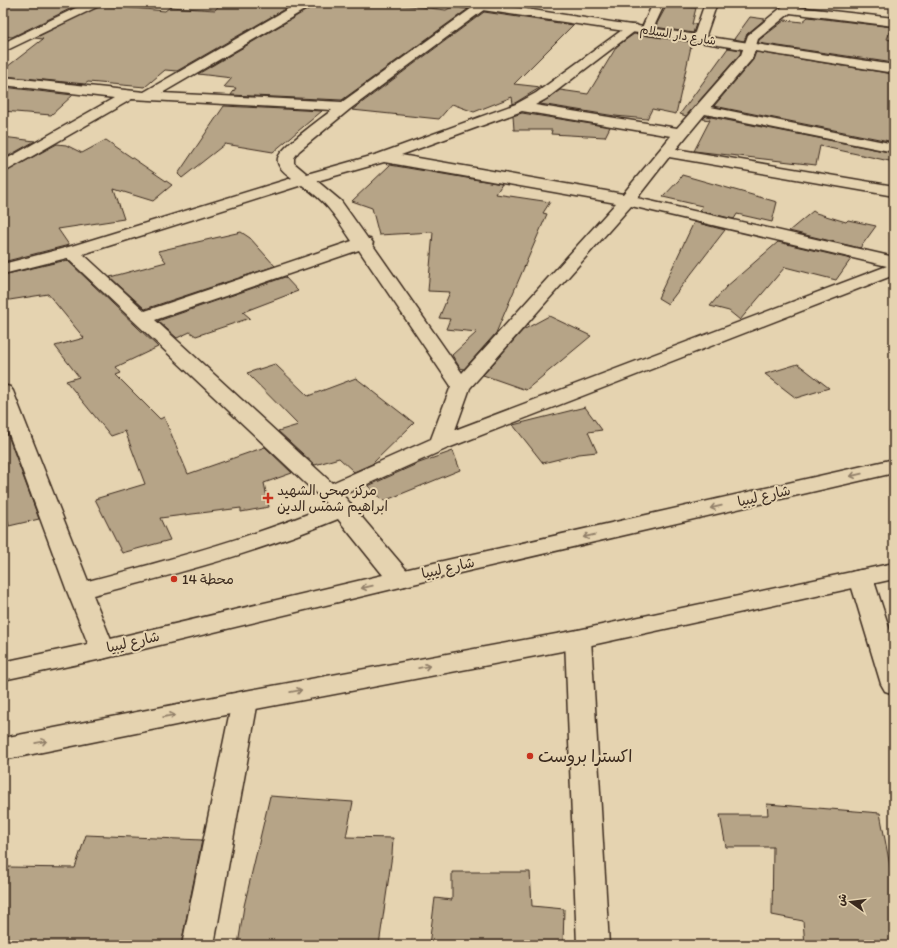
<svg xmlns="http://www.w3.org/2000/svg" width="897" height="948" font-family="Itim,'Playpen Sans Arabic',sans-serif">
  <rect width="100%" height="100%" fill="#e5d3b0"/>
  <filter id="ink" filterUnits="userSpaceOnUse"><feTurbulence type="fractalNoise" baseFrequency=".025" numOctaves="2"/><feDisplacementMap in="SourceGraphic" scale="8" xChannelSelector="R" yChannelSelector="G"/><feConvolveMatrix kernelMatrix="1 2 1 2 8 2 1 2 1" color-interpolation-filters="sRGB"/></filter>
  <g filter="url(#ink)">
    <path fill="#b6a487" stroke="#3b2a1e" d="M3,3H82L12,37L3,36Z
      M221,3H295L177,71L165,70L145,87L88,82L85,84L3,76V70L43,39L35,38L101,5L165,11L170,7L215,10Z
      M314,3H387L446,10L456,5L458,7L468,9L342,100L231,95L236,88L224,87L232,78L198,74L312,7Z
      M667,5L696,8L692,24H696L693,33L655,27Z
      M484,12L573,25L514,84L541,87L515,103L513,104L512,97L474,112L452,104L439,119L352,110Z
      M750,17L765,19L747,34L744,41L734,39Z
      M808,17L892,27L887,39L894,41V63L758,43L759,40L785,20L802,22Z
      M634,34L692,42L676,114L652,109L647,119L615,116L540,104L560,90L588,94L617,46Z
      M728,48L741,50L740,54L686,116L680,114Z
      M756,52L894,74V142L714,106L753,60Z
      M3,87L73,95L51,115L3,111Z
      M224,106L322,111L273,152L225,144L182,178L178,174Z
      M522,113L610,127L605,137L551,134L552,130H514L513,116Z
      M706,116L894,153V162L820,146L816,165L694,151L710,120L703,119Z
      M3,137L35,141L3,159Z
      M106,140L172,185L153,201L114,189L124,219L58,229L69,245L3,262V173L57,144L66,145L82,153Z
      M390,165L502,184L496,194L550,202L543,213L547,214L496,333L464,369L460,368L452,355L477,332L446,329L450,319L439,318L450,292L428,291L433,232L379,235L372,208L352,201Z
      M682,175L777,202L772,222L737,214L734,219L700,211L702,206L663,197L679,180Z
      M813,211L816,213L846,222L848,220L876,226L860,248L789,231Z
      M694,222L725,230L668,304L658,298Z
      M241,232L250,238L275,266L145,309L110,277L166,262L158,251Z
      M778,242L851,259L836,280L785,267L740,320L729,311L710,306L726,287Z
      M67,260L158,347L116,367L121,373L116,375L160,419L164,417L188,474L265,447L292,473L264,483L269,507L241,512V508L160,518L170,540L122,553L95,499L145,484L125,431L111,436L66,381L79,377L55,346L84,338L48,294L3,301V275Z
      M285,277L298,291L243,312L250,318L196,336L190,332L177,338L158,321Z
      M549,316L591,336L526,390L483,375L523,330Z
      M275,364L308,396L356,378L414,423L372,464L354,472L339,458L315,465L278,431L298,425L247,373Z
      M798,364L829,388L796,398L765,374Z
      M585,407L602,430L588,432L597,452L579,454L543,463L513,425Z
      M3,422L39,519L9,526L3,497Z
      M453,451L460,470L384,501L368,486L419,463Z
      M270,796L353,802L346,837L393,838L392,855L379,945H238L244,906Z
      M767,804L880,813L894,887V945H805L803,921L772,915L773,847H726L720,815H768Z
      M86,835L202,840L181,945H3V879L7,867L75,868Z
      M452,872H530L532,906L564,909L563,945H429L435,898L452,900Z"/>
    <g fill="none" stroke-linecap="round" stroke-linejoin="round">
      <g stroke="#3b2a1e" stroke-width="3">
        <path id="minor" d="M86,3H101L99,6L3,52V43Z
          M298,3H313L311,6L162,93L342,102L479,3H487L489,6L350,109L299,151L294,158V163L307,174L378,154L516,104L536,93L629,25H637L639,28L546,99L535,105L677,128L741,55L748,35L787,3H800L797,7L894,18V26L790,13L758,39L752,59L711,107L894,144V152L705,114L676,149L894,186V196L669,157L637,198L894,257V275L448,448L343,495L409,573L412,579L409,585L400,587L391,585L338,519C259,552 176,574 93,595L115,650L111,656L102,659L93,656L67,591L3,418V385L10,387L13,391L88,581C169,560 250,538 328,506L321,498L67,258L3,274V264L65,248L292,178C287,174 276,167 278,158C282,146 321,119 332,110L132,99L8,170L3,172V161L114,98L3,85V77L144,92ZM522,111L671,136L623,194L401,155ZM384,162L616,203L462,373L372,244L373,243L370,239H368L341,201L317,181ZM302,185C327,202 336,217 352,241L145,311L83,254ZM631,206L887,266L455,430L470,388ZM359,250L451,386L431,439L332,483L155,320Z
          M653,3H665L651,33H643L641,30Z
          M705,3H717L705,38L703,41H695L693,38Z
          M861,570L870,572L873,578L894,643V694L885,691L881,684L849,578L852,572Z
          M578,630L587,633L591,639L609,945H577L565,639L569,633Z
          M245,691L255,694L258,701L214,945H182L232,701L235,694Z"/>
      </g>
      <g stroke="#3b2a1e" stroke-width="3">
        <path id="tertiary" d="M456,3H486L894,65V73L699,42L462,7L458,6Z"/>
      </g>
      <g stroke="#3b2a1e" stroke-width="3">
        <path id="primary" d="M894,459V473L434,579L102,659L3,680V662L102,641L434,563Z
          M894,563V579L578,648L245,711L3,760V738L245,691L578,630Z"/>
      </g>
      <use href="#minor" fill="#e5d3b0" fill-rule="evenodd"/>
      <use href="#tertiary" fill="#e5d3b0" fill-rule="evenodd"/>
      <use href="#primary" fill="#e5d3b0" fill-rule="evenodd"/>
    </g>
    <defs><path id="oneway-shaft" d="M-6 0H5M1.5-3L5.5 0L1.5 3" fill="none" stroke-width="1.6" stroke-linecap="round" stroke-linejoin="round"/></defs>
    <g stroke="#907e67">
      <use href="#oneway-shaft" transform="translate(856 475) rotate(167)"/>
      <use href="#oneway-shaft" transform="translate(716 507) rotate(167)"/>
      <use href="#oneway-shaft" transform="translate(589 536) rotate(167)"/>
      <use href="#oneway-shaft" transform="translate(367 587) rotate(167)"/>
      <use href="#oneway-shaft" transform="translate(424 667) rotate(-11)"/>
      <use href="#oneway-shaft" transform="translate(296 691) rotate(-11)"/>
      <use href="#oneway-shaft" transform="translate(169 716) rotate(-11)"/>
      <use href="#oneway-shaft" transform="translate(41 742) rotate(-11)"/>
    </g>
  </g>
  <g fill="#c8321e" stroke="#e5d3b0" stroke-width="1.5">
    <path d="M266 492h4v4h4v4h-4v4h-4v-4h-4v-4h4z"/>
    <circle cx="174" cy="579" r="4"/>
    <circle cx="530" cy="756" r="4"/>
  </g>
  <g text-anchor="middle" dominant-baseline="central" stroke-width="4" stroke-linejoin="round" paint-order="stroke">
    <g font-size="12" fill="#3b2a1e" stroke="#e5d3b0">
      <text transform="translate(678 35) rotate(9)">شارع دار السلام</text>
    </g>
    <g font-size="14" fill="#3b2a1e" stroke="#e5d3b0" text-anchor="start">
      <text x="277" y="490">مركز صحي الشهيد<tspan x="277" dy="16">ابراهيم شمس الدين</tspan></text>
      <text x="182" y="579">محطة 14</text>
    </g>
    <g font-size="14" fill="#3b2a1e" stroke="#e5d3b0">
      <text transform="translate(764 496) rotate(-13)">شارع ليبيا</text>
      <text transform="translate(448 568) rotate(-13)">شارع ليبيا</text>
      <text transform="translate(133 642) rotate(-13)">شارع ليبيا</text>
    </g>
    <g font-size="17" fill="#3b2a1e" stroke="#e5d3b0" text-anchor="start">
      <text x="538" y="756">اكسترا بروست</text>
    </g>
  </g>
  <rect width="897" height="948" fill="none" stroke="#e5d3b0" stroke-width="16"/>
  <rect x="8" y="8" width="881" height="932" fill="none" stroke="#3b2a1e" stroke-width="1.5" filter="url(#ink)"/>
  <g transform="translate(851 902) rotate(284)" stroke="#e5d3b0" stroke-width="3" paint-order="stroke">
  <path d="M0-3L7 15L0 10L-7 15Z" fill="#3b2a1e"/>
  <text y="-6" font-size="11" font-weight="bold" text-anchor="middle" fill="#3b2a1e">ش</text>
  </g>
</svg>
